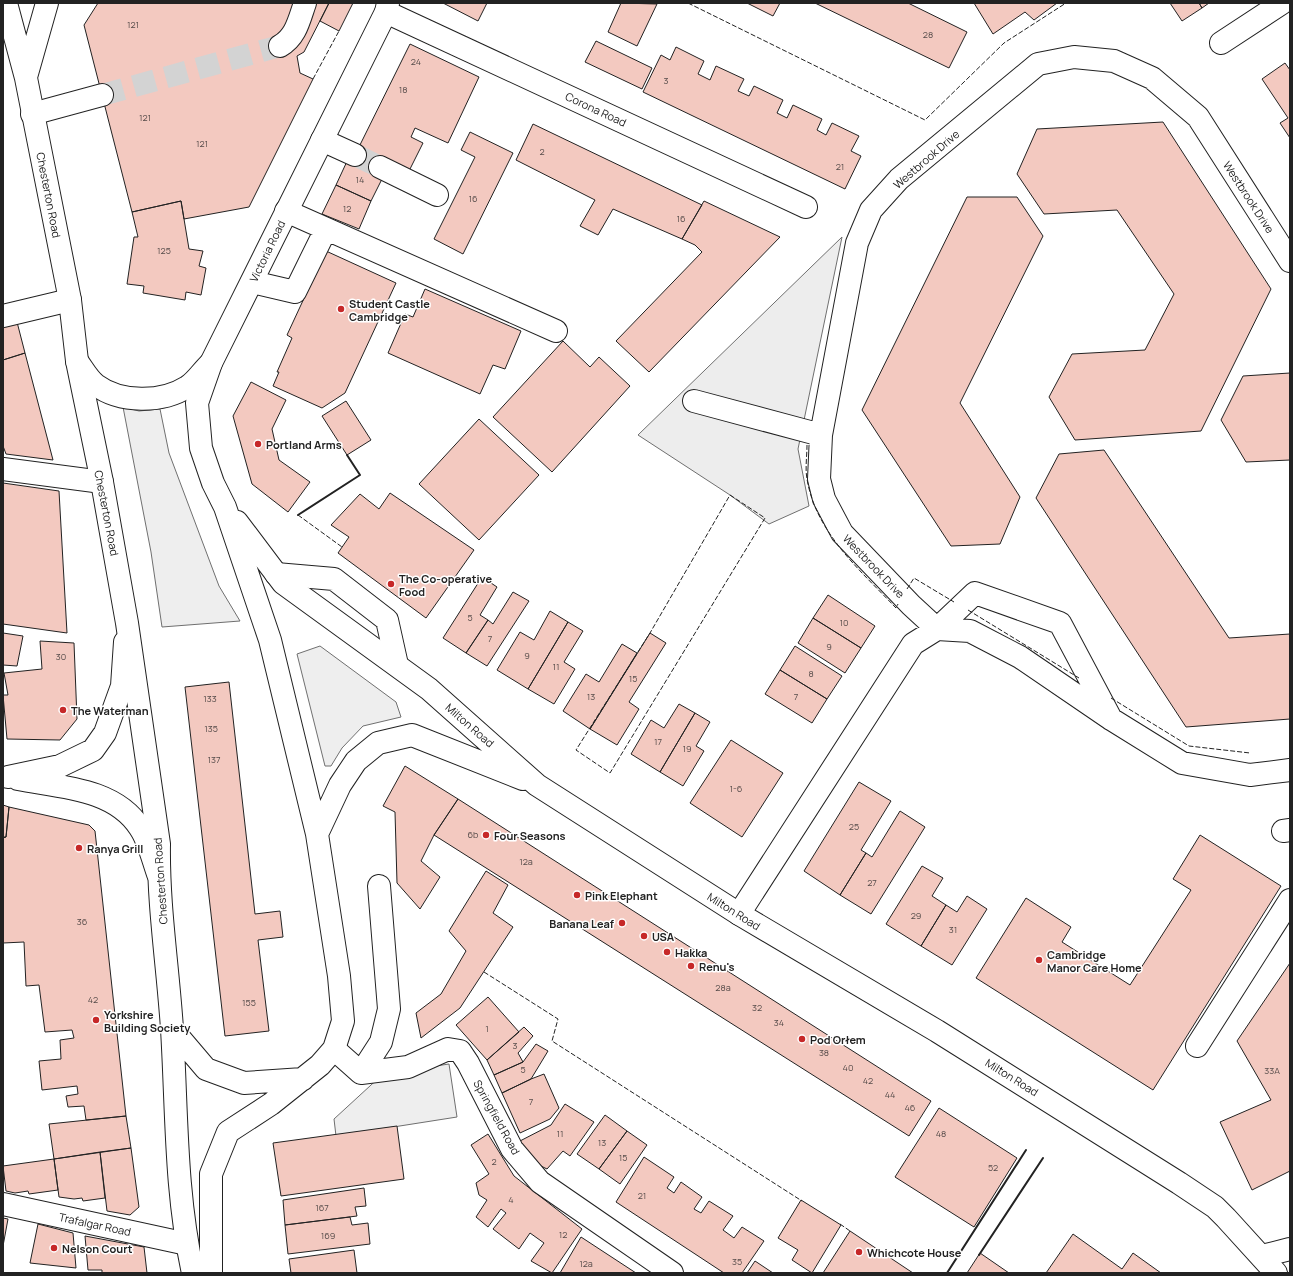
<svg xmlns="http://www.w3.org/2000/svg" width="1293" height="1276" font-family="Manrope,sans-serif">
  <rect width="100%" height="100%" fill="#fff"/>
  <path fill="#eee" stroke="#6f6f6f" d="M123,407L139,411L160,409L169,453L219,586L240,621L162,627L151,552Z
    M320,646L396,702L401,717L363,726L342,748L331,766H325L297,654Z
    M449,1064L457,1117L336,1136L334,1119L383,1074Z"/>
  <path fill="#ededed" stroke="#6f6f6f" d="M842,237L798,449L809,506L769,524L730,495L638,435Z"/>
  <path fill="#f3c9c0" stroke="#222" d="M98,3H329L304,52L297,56L300,73L313,79L249,207L184,219L181,201L132,212L84,25Z
    M329,3H353L339,31L320,21Z
    M443,3H487L478,21Z
    M621,3L657,4L637,46L608,32Z
    M747,3H780L773,16Z
    M815,3H908L967,32L949,68Z
    M974,3H1057L1034,20L1025,12L993,34Z
    M1170,3H1199L1202,8L1182,21Z
    M1199,3H1209L1202,8Z
    M596,41L652,68L642,89L585,62Z
    M410,44L479,77L448,143L415,128L411,137L423,143L409,171L378,170L353,159Z
    M676,47L704,61L698,74L710,80L716,66L744,79L738,91L749,96L754,86L783,100L777,113L787,118L793,105L822,119L817,130L826,135L832,123L859,136L851,151L861,156L845,189L643,92L661,55L670,60Z
    M1285,63L1290,70V138L1280,123L1288,118L1262,79Z
    M1163,122L1271,289L1201,431L1075,440L1049,397L1072,354L1145,350L1174,294L1117,210L1044,214L1017,174L1037,129Z
    M533,124L702,205L682,239L613,209L598,235L580,226L595,200L516,160Z
    M470,132L513,153L463,254L434,239L475,157L461,150Z
    M349,157L385,173L371,201L336,185Z
    M336,185L371,201L359,229L322,214Z
    M967,197H1017L1043,236L960,403L1020,497L1000,544L951,546L862,410Z
    M181,201L189,249L203,251L199,266L206,268L201,295L186,292L185,300L143,293L144,286L127,284L134,237H138L132,212Z
    M704,201L780,237L649,372L616,341L702,252L695,245L682,239Z
    M326,251L396,283L345,393L322,408L273,386L279,372H277L292,338L287,335Z
    M425,289L521,331L505,369L493,365L480,394L388,353L405,314L413,317Z
    M17,322L25,353L3,360V326Z
    M563,341L590,367L599,357L630,386L552,472L493,417Z
    M25,353L53,460L6,454L3,446V360Z
    M1290,373V460L1246,462L1221,420L1243,376Z
    M251,382L286,400L272,429L279,460L310,482L288,512L252,484L233,416Z
    M346,401L371,440L347,455L322,416Z
    M479,419L539,475L479,540L419,484Z
    M1104,450L1229,638L1290,634V719L1186,727L1036,498L1059,454Z
    M3,483L59,491L67,633L3,624Z
    M390,493L474,550L426,618L338,553L349,537L331,525L360,494L379,509Z
    M482,577L497,587L480,615L488,620L466,653L443,638Z
    M513,592L529,601L487,666L466,653L488,620L493,624Z
    M828,595L875,626L861,648L813,618Z
    M550,611L568,622L528,689L497,670L520,632L534,640Z
    M813,618L861,648L845,673L798,643Z
    M568,622L583,631L564,662L575,669L554,704L528,689Z
    M3,633L23,636L17,666L3,665Z
    M650,633L666,643L629,702L639,709L617,745L590,729Z
    M40,641L74,643L77,719L60,740L7,739L3,695H8L4,673L42,669Z
    M622,644L637,653L590,729L563,711L586,674L599,682Z
    M795,646L842,676L827,699L780,670Z
    M780,670L827,699L812,723L765,694Z
    M229,682L255,914L280,911L283,937L258,940L269,1031L225,1036L185,687Z
    M679,704L695,713L660,772L631,754L651,720L664,728Z
    M695,713L710,722L696,746L704,751L683,786L660,772Z
    M731,740L783,773L742,837L690,803Z
    M405,766L458,799L434,835L421,861L440,877L420,909L397,883L395,812L383,806Z
    M859,782L891,801L861,850L866,853L840,895L804,871Z
    M458,799L931,1101L909,1136L434,835Z
    M3,805L9,807L6,837H3Z
    M9,807L89,825L95,831L126,1116L86,1120L84,1106L68,1107L66,1096L78,1094L77,1086L42,1090L39,1061L61,1059L60,1040L74,1038L72,1030L45,1032L39,985L26,986L24,942L3,943V838L6,837Z
    M900,811L925,827L871,914L840,895L866,853L872,857Z
    M1200,835L1281,886L1153,1090L976,978L1026,898L1071,927L1062,942L1130,985L1191,890L1173,879Z
    M922,866L943,878L932,896L946,905L921,946L886,924Z
    M486,871L508,885L493,913L513,927L460,1008L421,1038L416,1013L441,994L466,951L449,931Z
    M967,896L987,909L952,965L921,946L946,905L957,912Z
    M1290,963V1171L1252,1190L1220,1122L1271,1100L1237,1041Z
    M488,997L519,1032L487,1060L456,1025Z
    M524,1027L533,1036L518,1053L523,1062L494,1075L487,1060Z
    M536,1044L548,1051L531,1079L502,1093L494,1075L523,1062Z
    M544,1074L559,1108L550,1119L520,1133L502,1093L531,1079Z
    M565,1104L594,1122L570,1156L563,1151L547,1169L531,1161L518,1142L551,1125Z
    M939,1108L1017,1158L974,1227L895,1177Z
    M605,1115L627,1131L599,1169L577,1154Z
    M126,1116L131,1148L54,1159L49,1124Z
    M397,1126L404,1179L281,1196L273,1143Z
    M627,1131L647,1145L620,1184L599,1169Z
    M488,1134L514,1176L582,1229L552,1273L531,1261L544,1243L530,1233L519,1249L493,1229L506,1213L501,1209L488,1227L476,1217L487,1200L479,1195L476,1183L489,1174L471,1145Z
    M131,1148L139,1207L130,1215L107,1211L100,1152Z
    M100,1152L105,1198L83,1201L82,1198L74,1199L59,1197L54,1159Z
    M644,1157L674,1177L667,1188L674,1193L681,1182L702,1197L694,1209L701,1213L709,1201L733,1216L723,1230L734,1238L742,1227L764,1241L742,1273H724L616,1202Z
    M54,1159L58,1190L29,1194L28,1191L15,1193L6,1191L3,1166Z
    M364,1188L366,1206L355,1207L357,1216L285,1225L283,1200Z
    M801,1200L841,1225L812,1273L792,1260L798,1250L778,1238Z
    M350,1217L352,1225L368,1223L370,1244L288,1254L285,1225Z
    M3,1218L8,1219L3,1246Z
    M38,1224L73,1233L76,1268L30,1263Z
    M850,1231L913,1273H823Z
    M1073,1234L1122,1269L1133,1253L1161,1273H1046Z
    M85,1236L144,1247L147,1273H102V1270H88Z
    M581,1237L636,1273H560Z
    M354,1250L357,1273H291L289,1259Z
    M980,1253L1009,1273H967Z
    M755,1261L773,1273H747Z"/>
  <g fill="none" stroke-linecap="round" stroke-linejoin="round">
    <path stroke="#d3d3d3" stroke-width="22" stroke-dasharray="22 11" stroke-linecap="butt" d="M102,95L280,46
      M355,155L380,167"/>
    <g stroke="#222" stroke-width="24">
      <path id="minor" d="M386,12L806,207
        M1221,43L1282,3
        M280,46C296,37 299,20 305,3
        M32,114L102,95
        M322,140L355,155
        M380,167L437,195
        M286,211L556,331
        M252,282L295,292L326,229
        M3,316L70,300
        M77,361C83,369 88,379 96,385C120,403 162,403 187,387C196,382 203,370 211,363
        M694,401L821,435
        M3,469L102,482
        M276,574L334,579L387,620L397,665
        M1111,719L1060,623L975,593L937,629L911,605L842,533L824,499L819,479L821,435L857,243L871,210L899,179L1038,64L1074,57L1114,61L1152,78L1198,117L1290,261
        M8,777L60,766L93,750L105,733L122,686L125,642
        M18,779C59,787 115,788 140,828C148,839 153,860 158,874
        M1283,831L1290,830
        M739,914L913,644L937,629L970,631L1020,657L1111,719L1182,763L1250,775L1290,770
        M1197,1046L1290,900
        M334,1049L361,1073L408,1067L448,1049L460,1051L468,1063L512,1149L540,1182L672,1273
        M361,1073L381,1042L389,1009L379,886
        M3,1204L187,1244
        M1262,1256L1290,1249"/>
    </g>
    <g stroke="#222" stroke-width="24">
      <path id="major" d="M6,3L26,78L70,300L77,361L102,482L127,623L159,844C158,906 168,967 172,1029C177,1112 175,1191 193,1273
        M26,77L47,3
        M237,522L283,583L429,689L537,785L739,914L937,1031L1179,1183L1215,1207L1226,1218L1276,1273
        M317,834L340,785L356,761L378,743L412,735L523,779
        M172,1029L206,1069L244,1083L303,1079
        M211,1273V1174L228,1132L271,1104L320,1065L334,1049L343,1021L339,976L317,834L270,640L225,507L213,483L201,448L197,403L211,363L386,12L388,3"/>
    </g>
    <use href="#minor" stroke="#fff" stroke-width="22"/>
    <use href="#major" stroke="#fff" stroke-width="22"/>
    <path stroke="#222" stroke-width="1" stroke-dasharray="5 2" stroke-linecap="butt" d="M688,3L925,120L1004,43L1066,3
      M313,79L339,31
      M807,445C807,456 805,469 807,479C816,533 860,570 896,608L898,604
      M730,495L765,518L610,773L576,750L650,633Z
      M298,515L342,547
      M907,589L914,578L954,602
      M968,610L1079,678
      M1111,698L1189,746L1250,753
      M484,972L558,1019L552,1041L802,1201
      M840,1224L850,1231"/>
    <path stroke="#222" stroke-width="2" d="M298,515L360,475L347,455
      M979,1255L1043,1158
      M947,1273L1026,1150"/>
  </g>
  <g fill="#c62828" stroke="#fff" stroke-width="1.5">
    <circle cx="341" cy="309" r="4"/>
    <circle cx="258" cy="444" r="4"/>
    <circle cx="391" cy="584" r="4"/>
    <circle cx="63" cy="710" r="4"/>
    <circle cx="486" cy="835" r="4"/>
    <circle cx="79" cy="848" r="4"/>
    <circle cx="577" cy="895" r="4"/>
    <circle cx="622" cy="923" r="4"/>
    <circle cx="644" cy="936" r="4"/>
    <circle cx="667" cy="952" r="4"/>
    <circle cx="1039" cy="960" r="4"/>
    <circle cx="691" cy="966" r="4"/>
    <circle cx="96" cy="1020" r="4"/>
    <circle cx="802" cy="1039" r="4"/>
    <circle cx="54" cy="1248" r="4"/>
    <circle cx="859" cy="1252" r="4"/>
  </g>
  <g text-anchor="middle" dominant-baseline="central" stroke-width="3" stroke-linejoin="round" paint-order="stroke">
    <g font-size="9" fill="#564c4a">
      <text x="133" y="24">121</text>
      <text x="928" y="34">28</text>
      <text x="416" y="61">24</text>
      <text x="666" y="80">3</text>
      <text x="403" y="89">18</text>
      <text x="145" y="117">121</text>
      <text x="202" y="143">121</text>
      <text x="542" y="151">2</text>
      <text x="840" y="166">21</text>
      <text x="360" y="179">14</text>
      <text x="473" y="198">16</text>
      <text x="347" y="208">12</text>
      <text x="681" y="218">16</text>
      <text x="164" y="250">125</text>
      <text x="470" y="617">5</text>
      <text x="844" y="622">10</text>
      <text x="490" y="638">7</text>
      <text x="829" y="646">9</text>
      <text x="527" y="655">9</text>
      <text x="61" y="656">30</text>
      <text x="556" y="666">11</text>
      <text x="811" y="673">8</text>
      <text x="633" y="678">15</text>
      <text x="591" y="696">13</text>
      <text x="796" y="696">7</text>
      <text x="210" y="698">133</text>
      <text x="211" y="728">135</text>
      <text x="658" y="741">17</text>
      <text x="687" y="748">19</text>
      <text x="214" y="759">137</text>
      <text x="736" y="788">1-6</text>
      <text x="854" y="826">25</text>
      <text x="473" y="834">6b</text>
      <text x="526" y="861">12a</text>
      <text x="872" y="882">27</text>
      <text x="916" y="915">29</text>
      <text x="82" y="921">36</text>
      <text x="953" y="929">31</text>
      <text x="723" y="987">28a</text>
      <text x="93" y="999">42</text>
      <text x="249" y="1002">155</text>
      <text x="757" y="1007">32</text>
      <text x="779" y="1022">34</text>
      <text x="487" y="1028">1</text>
      <text x="515" y="1045">3</text>
      <text x="824" y="1052">38</text>
      <text x="848" y="1067">40</text>
      <text x="523" y="1069">5</text>
      <text x="1272" y="1070">33A</text>
      <text x="868" y="1080">42</text>
      <text x="890" y="1094">44</text>
      <text x="531" y="1101">7</text>
      <text x="910" y="1107">46</text>
      <text x="560" y="1133">11</text>
      <text x="941" y="1133">48</text>
      <text x="602" y="1142">13</text>
      <text x="623" y="1157">15</text>
      <text x="494" y="1161">2</text>
      <text x="993" y="1167">52</text>
      <text x="642" y="1195">21</text>
      <text x="511" y="1199">4</text>
      <text x="322" y="1207">167</text>
      <text x="563" y="1234">12</text>
      <text x="328" y="1235">169</text>
      <text x="737" y="1261">35</text>
      <text x="586" y="1263">12a</text>
    </g>
    <g font-size="11" fill="#222" stroke="#fff">
      <text transform="translate(596 109) rotate(25)">Corona Road</text>
      <text transform="translate(926 159) rotate(-41)">Westbrook Drive</text>
      <text transform="translate(49 195) rotate(79)">Chesterton Road</text>
      <text transform="translate(1249 197) rotate(57)">Westbrook Drive</text>
      <text transform="translate(267 251) rotate(-64)">Victoria Road</text>
      <text transform="translate(107 513) rotate(79)">Chesterton Road</text>
      <text transform="translate(874 566) rotate(46)">Westbrook Drive</text>
      <text transform="translate(470 725) rotate(41)">Milton Road</text>
      <text transform="translate(160 881) rotate(-94)">Chesterton Road</text>
      <text transform="translate(734 911) rotate(32)">Milton Road</text>
      <text transform="translate(1012 1077) rotate(32)">Milton Road</text>
      <text transform="translate(497 1117) rotate(61)">Springfield Road</text>
      <text transform="translate(95 1224) rotate(12)">Trafalgar Road</text>
    </g>
    <g font-size="11" font-weight="bold" fill="#222" stroke="#fff" text-anchor="start">
      <text x="349" y="303">Student Castle<tspan x="349" dy="13">Cambridge</tspan></text>
      <text x="266" y="444">Portland Arms</text>
      <text x="399" y="578">The Co-operative<tspan x="399" dy="13">Food</tspan></text>
      <text x="71" y="710">The Waterman</text>
      <text x="494" y="835">Four Seasons</text>
      <text x="87" y="848">Ranya Grill</text>
      <text x="585" y="895">Pink Elephant</text>
      <text x="614" y="923" text-anchor="end">Banana Leaf</text>
      <text x="652" y="936">USA</text>
      <text x="675" y="952">Hakka</text>
      <text x="1047" y="954">Cambridge<tspan x="1047" dy="13">Manor Care Home</tspan></text>
      <text x="699" y="966">Renu's</text>
      <text x="104" y="1014">Yorkshire<tspan x="104" dy="13">Building Society</tspan></text>
      <text x="810" y="1039">Pod Orłem</text>
      <text x="62" y="1248">Nelson Court</text>
      <text x="867" y="1252">Whichcote House</text>
    </g>
  </g>
  <rect width="1293" height="1276" fill="none" stroke="#222222" stroke-width="8"/>
</svg>
